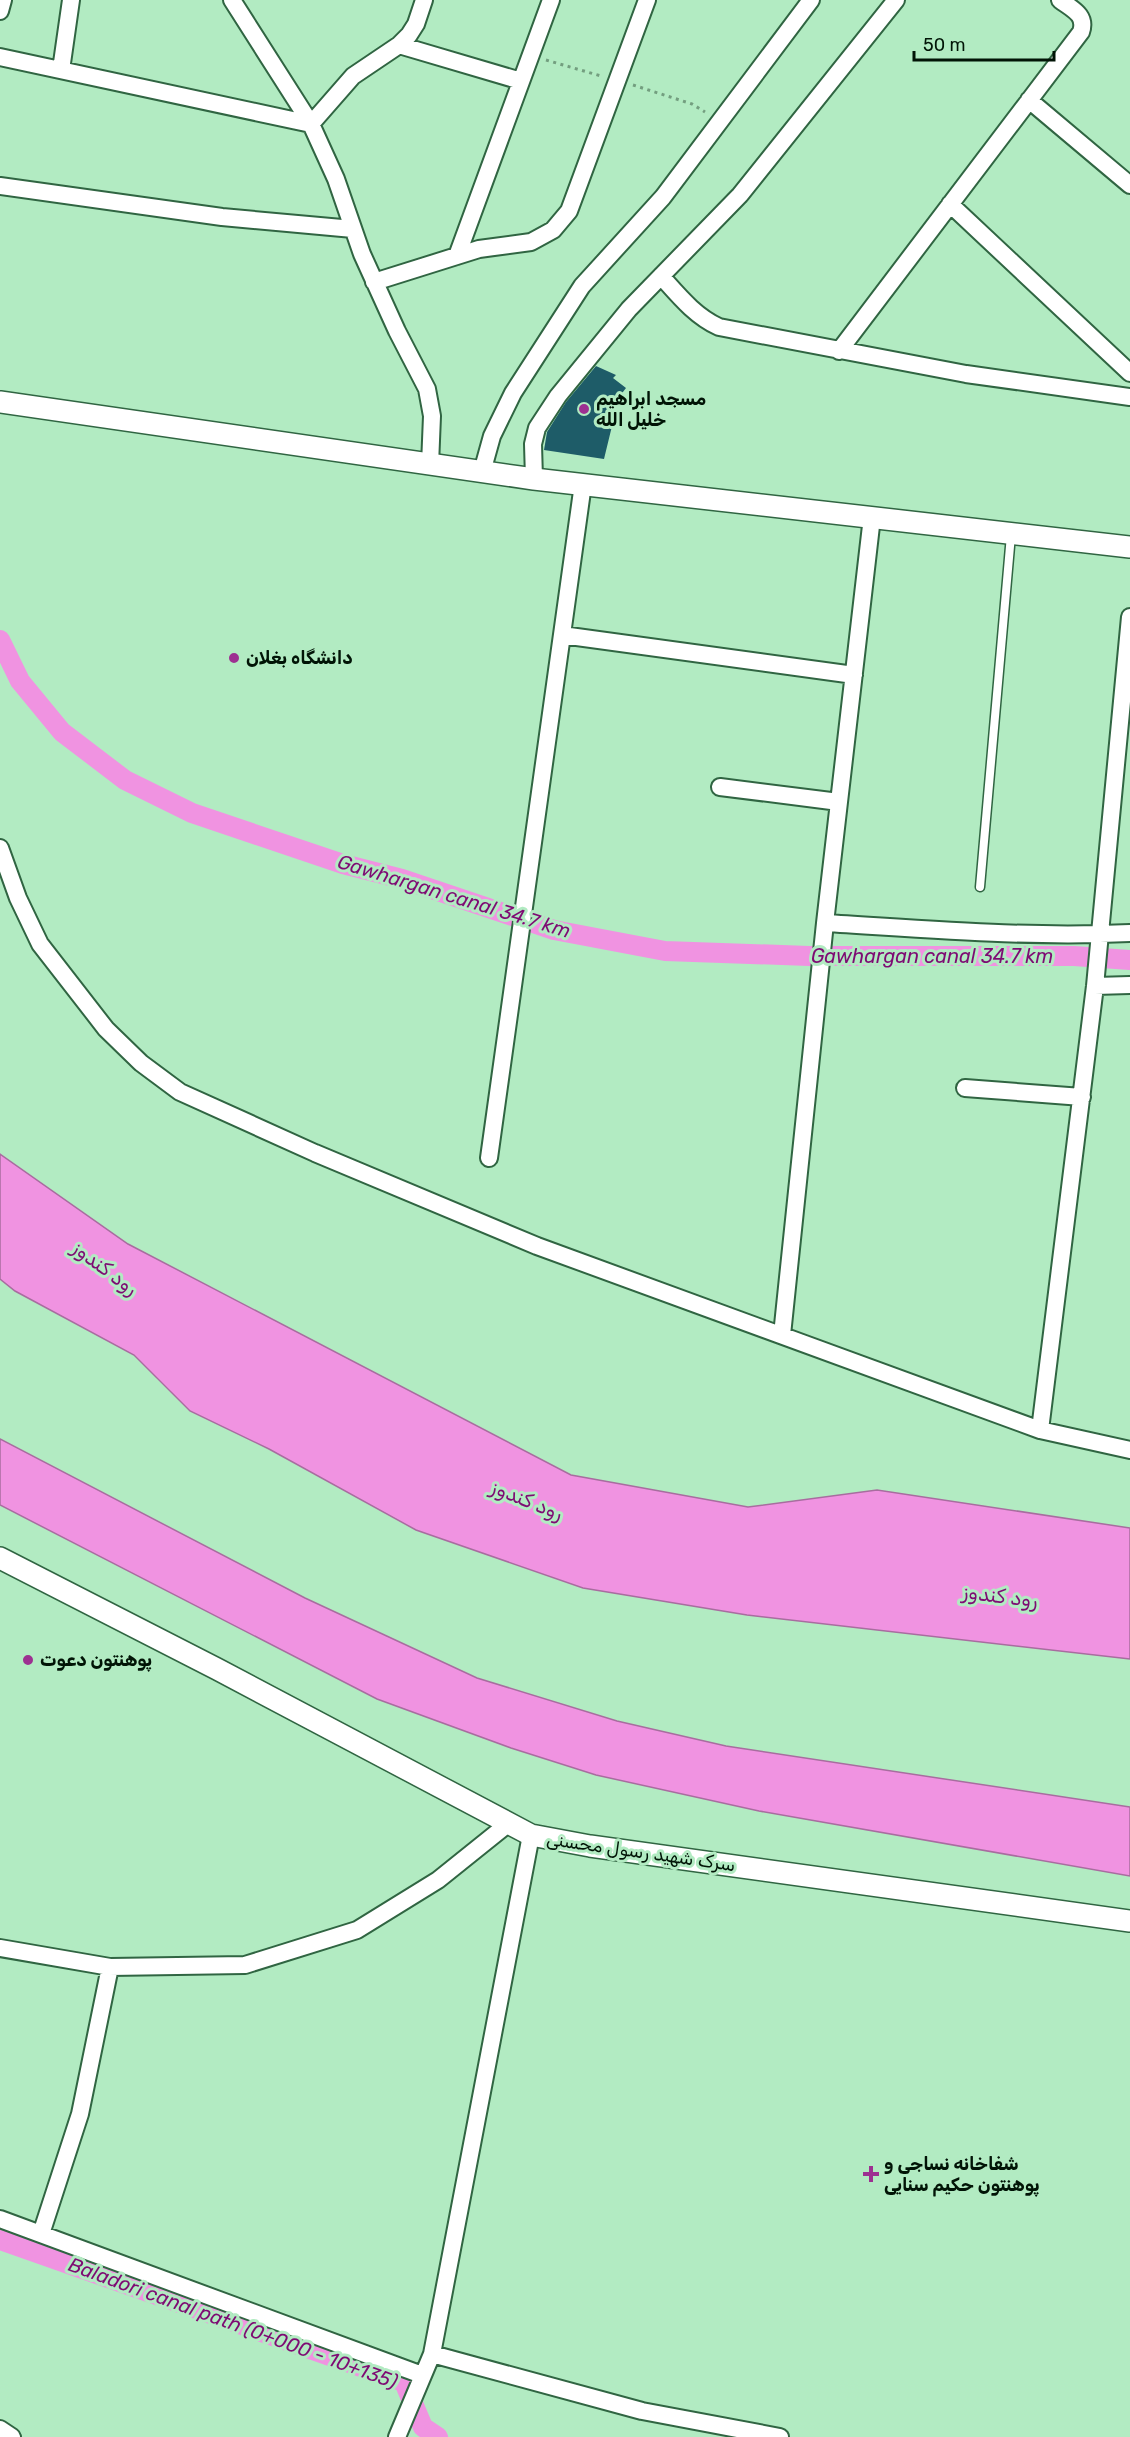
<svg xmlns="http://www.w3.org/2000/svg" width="1130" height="2437" font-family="Rubik,Cairo,sans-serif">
  <rect width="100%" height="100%" fill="#b2ebc2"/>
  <path fill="#f093e1" stroke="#a86d9f" stroke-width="1.5" d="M0,1154L128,1244L571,1475L748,1507L877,1490L1130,1528V1659L747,1615L583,1588L416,1530L269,1449L190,1411L134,1355L15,1291L0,1279Z
    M0,1439L305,1598L477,1678L617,1721L726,1746L1130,1807V1876L759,1811L596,1775L511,1748L377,1699L0,1505Z"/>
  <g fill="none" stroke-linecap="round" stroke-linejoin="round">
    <path stroke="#f093e1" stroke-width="20" d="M0,640L20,681L62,732L125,780L192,813L343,864L402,879L554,930L665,951L809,956H1074L1130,960
      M0,2240L404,2382L423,2427L438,2437"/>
  </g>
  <path fill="#1e5c68" d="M596,366L616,375L613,378L626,388L603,418L612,426L604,459L544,450L547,432L566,402Z"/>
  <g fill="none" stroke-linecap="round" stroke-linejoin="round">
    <g stroke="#306542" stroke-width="11">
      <path id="service" d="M980,887L1011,535"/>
    </g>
    <g stroke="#306542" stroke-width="20">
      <path id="minor" d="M232,0L311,124L336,179L362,254L397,331L427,389L432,416L430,465
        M0,11L3,0
        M399,45L521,81
        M0,57L311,124L353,76L399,45L409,35L416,24L424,0
        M61,70L71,0
        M1029,100L1130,185
        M0,186L222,217L353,229
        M950,204L1130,373
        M457,256L551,0
        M661,276C679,296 695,316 719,327L966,374L1130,397
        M374,282L479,249L531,242L553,230L569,211L647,0
        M839,351L1081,32C1087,15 1072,9 1060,0
        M482,472L492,436L513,393L582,286L663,197L811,0
        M534,479L533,444L537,428L558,396L629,309L740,195L896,0
        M1130,617L1095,986L1040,1430L1130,1450
        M562,635L854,675
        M720,787L839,802
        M0,848L18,898L40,944L106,1029L141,1063L180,1092L315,1153L537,1246L1040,1430
        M825,923C926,929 1029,938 1130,933
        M1095,986L1130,985
        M965,1088L1082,1097
        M489,1158L583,484
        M782,1335L825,923L872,517
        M0,1948L110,1967L245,1965L357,1930L438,1880L509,1823
        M0,2219L422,2375
        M41,2234L80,2114L110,1967
        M432,2354L642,2411L780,2437
        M0,2429L12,2437
        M397,2437L432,2354L531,1835"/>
    </g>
    <g stroke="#306542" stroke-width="24">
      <path id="tertiary" d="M0,402L534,479L1130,547
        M0,1558L217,1669L531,1835L590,1846L1130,1921"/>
    </g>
    <path stroke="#739e7f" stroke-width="3" stroke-dasharray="3 4.5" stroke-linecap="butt" d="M546,60L601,76
      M633,85L692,104L705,112"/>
    <use href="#service" stroke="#fff" stroke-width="8"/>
    <use href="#minor" stroke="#fff" stroke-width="16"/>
    <use href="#tertiary" stroke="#fff" stroke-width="21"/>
  </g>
  <g fill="#9d3091" stroke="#b2ebc2" stroke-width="2">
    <circle cx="584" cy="409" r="6"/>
    <circle cx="234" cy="658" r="6"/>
    <circle cx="28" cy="1660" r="6"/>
    <path d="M868 2165h6v6h6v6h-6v6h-6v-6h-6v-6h6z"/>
  </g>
  <g text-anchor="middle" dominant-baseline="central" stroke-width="6" stroke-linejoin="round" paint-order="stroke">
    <g font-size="18" font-weight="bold" fill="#011406" stroke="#b2ebc2" text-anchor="start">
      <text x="596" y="399">مسجد ابراهیم<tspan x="596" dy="21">خلیل الله</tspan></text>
      <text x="246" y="658">دانشگاه بغلان</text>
      <text x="40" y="1660">پوهنتون دعوت</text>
      <text x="884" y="2164">شفاخانه نساجی و<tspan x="884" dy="21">پوهنتون حکیم سنایی</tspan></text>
    </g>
    <g font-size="18" fill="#011406" stroke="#b2ebc2">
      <text transform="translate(641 1852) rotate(8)">سرک شهید رسول محسنی</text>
    </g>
    <g font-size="20" font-style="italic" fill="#7e0b73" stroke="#b2ebc2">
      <text transform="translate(454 896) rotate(17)">Gawhargan canal 34.7 km</text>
      <text x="932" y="956">Gawhargan canal 34.7 km</text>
      <text transform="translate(105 1268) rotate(37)">رود کندوز</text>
      <text transform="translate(527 1500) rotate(22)">رود کندوز</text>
      <text transform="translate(1000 1596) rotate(7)">رود کندوز</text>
      <text transform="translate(233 2323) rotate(20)">Baladori canal path (0+000 - 10+135)</text>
    </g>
  </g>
  <path d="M914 51v9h140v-9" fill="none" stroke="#011406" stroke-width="3"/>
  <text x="923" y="51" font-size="18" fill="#011406" stroke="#b2ebc2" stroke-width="4.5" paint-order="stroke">50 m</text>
</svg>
